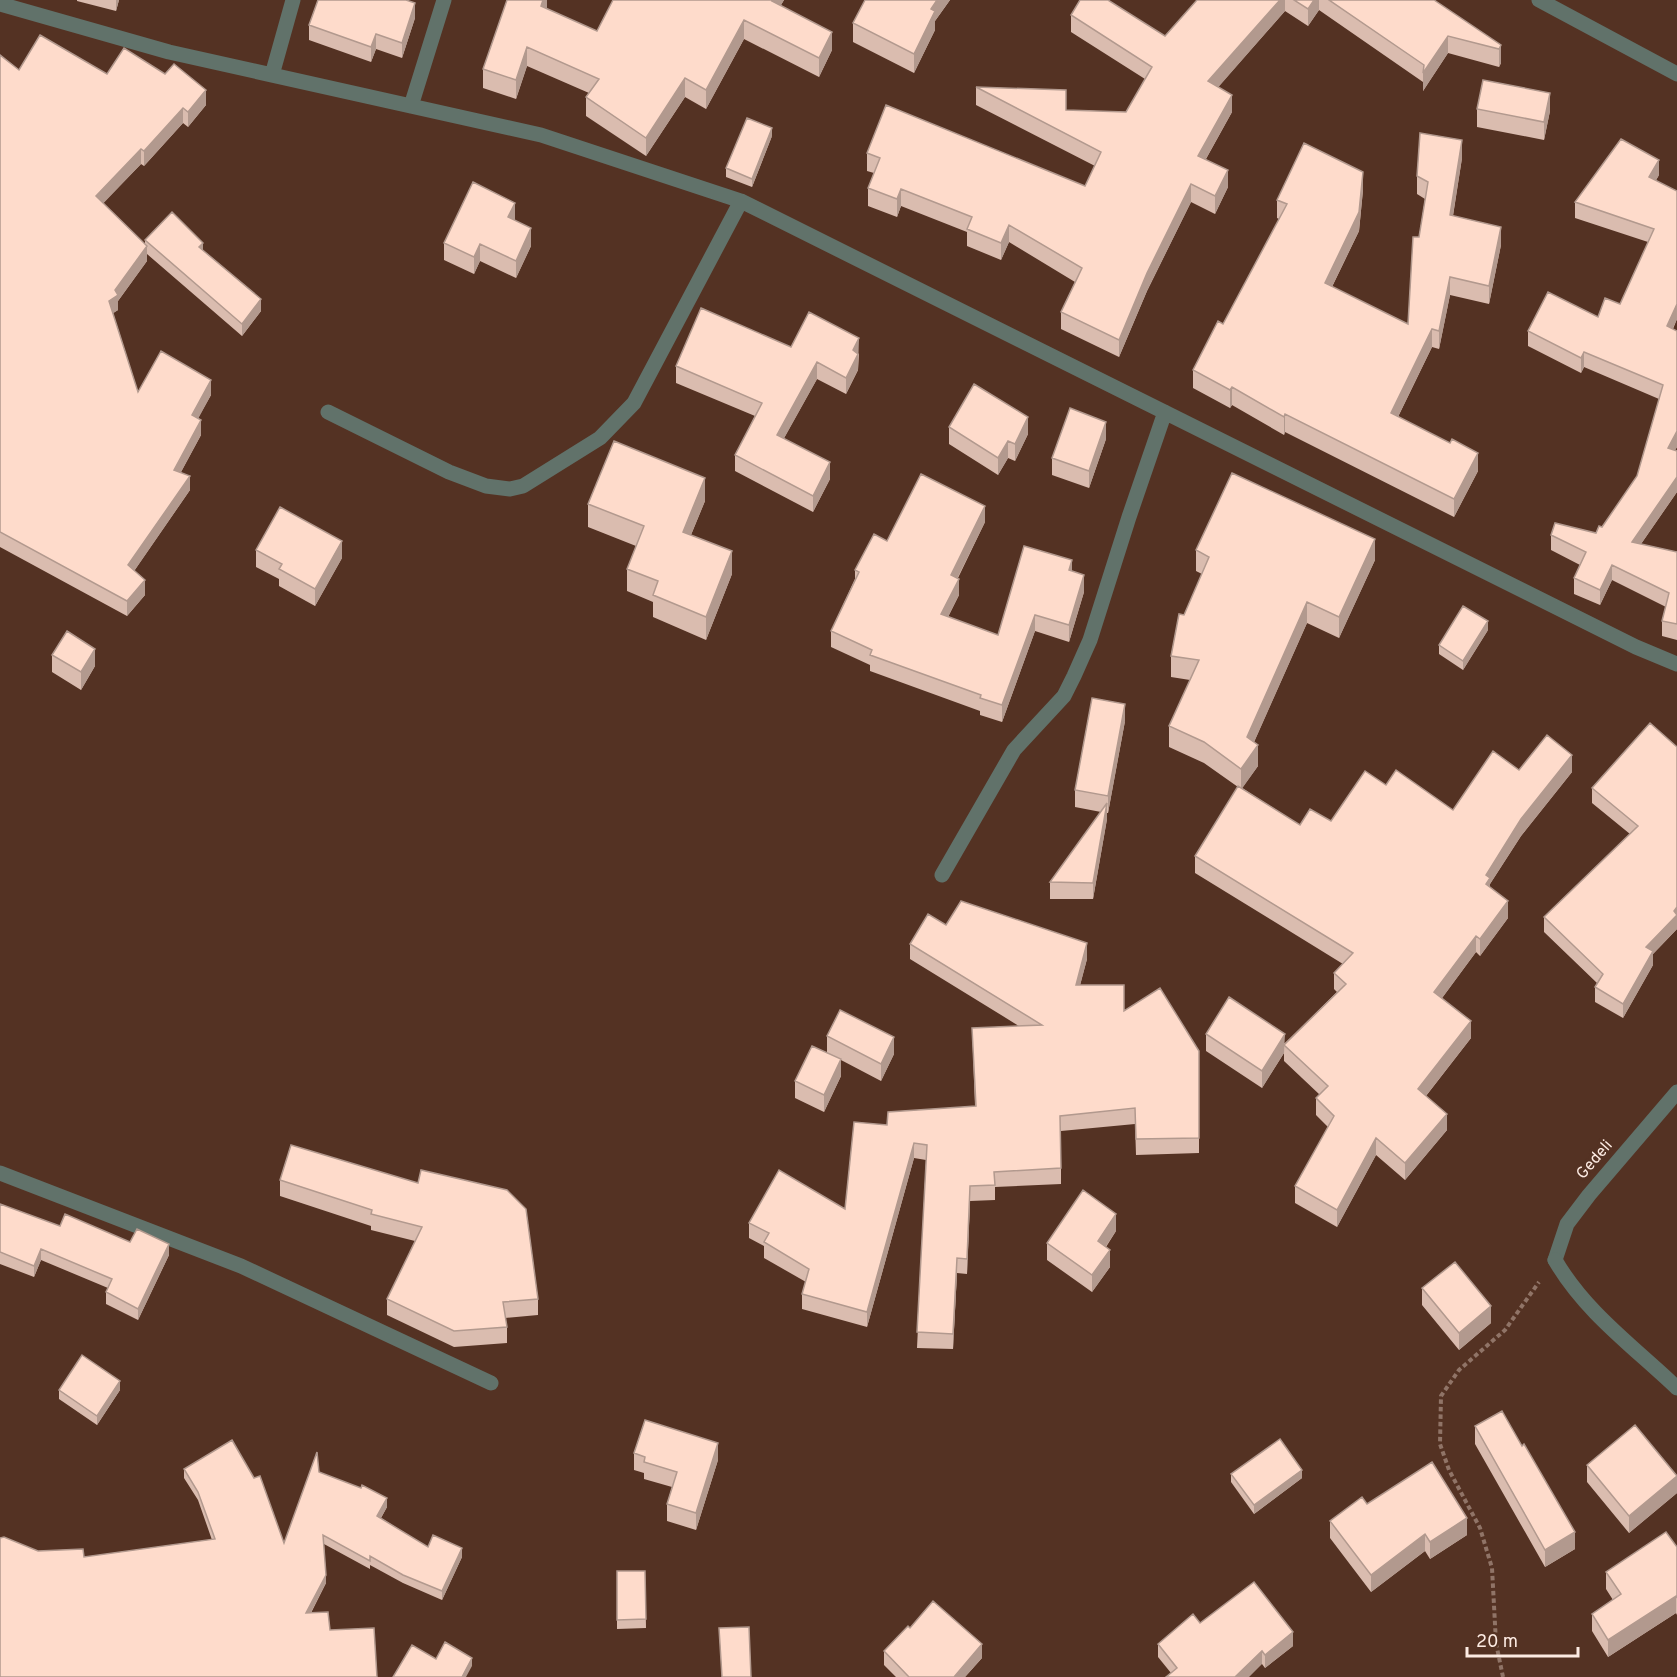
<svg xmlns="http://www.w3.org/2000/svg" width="1677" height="1677" font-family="Overpass,sans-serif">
  <rect width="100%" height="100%" fill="#543223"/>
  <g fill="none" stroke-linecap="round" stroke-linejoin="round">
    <path stroke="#907467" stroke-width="4" stroke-dasharray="4.5 3" stroke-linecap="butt" d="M1503,1677L1496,1643L1492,1568L1480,1528L1449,1470L1440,1444L1441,1396L1459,1370L1505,1330L1539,1282"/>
    <path stroke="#61726a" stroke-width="15" d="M1555,1260L1567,1224L1589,1195L1677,1092"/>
    <path stroke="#61726a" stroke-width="15" d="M1539,0L1677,74
      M0,4L169,52L541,135L741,201L1636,647L1677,664
      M272,75L293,0
      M411,106L444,0
      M328,412L449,472L486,486L510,489L523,486L600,438L634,403L741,201
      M942,875L1014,750L1064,696L1074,676L1090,640L1129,517L1165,412
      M0,1173L241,1266L491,1383
      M1555,1260C1585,1312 1634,1347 1677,1388"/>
  </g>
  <path fill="#dabcaf" d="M77,0H119L116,11L77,1Z
    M547,0L546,9L597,31L613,0H784L781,5L832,50L819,77L744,39L706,109L685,97L646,156L586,116V97L589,93L527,66L516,99L483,88V69Z
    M865,0H950L935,21V30L914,73L853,42V23Z
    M1197,0H1434L1501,45V63L1499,67L1448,53L1423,91V82L1319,10L1308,26L1285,11L1218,87L1232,112L1206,159L1228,187L1215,214L1191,202L1147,291L1119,357L1061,329V312L1075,282L1009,242L1001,260L967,246V232L901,206L897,217L868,206V188L874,173L867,171V153L1085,186L1095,166L976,105V87L1066,110L1126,112L1145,79L1071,32V15L1165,36Z
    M415,18L402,58L376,49L371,62L309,40V25Z
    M0,55L19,70L107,74L206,105L188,127L183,123L144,166L141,164L103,203L145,244V240L203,251L261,311L242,336L147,254V261L118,301V310L113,313L138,392L211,395L198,418L201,435L181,472L190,490L134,571L145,595L127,616L0,547Z
    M1477,109L1550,111L1544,140L1477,127Z
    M772,136L752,187L726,177V168Z
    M1462,158L1453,216L1501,245L1489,304L1450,295L1439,349L1432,347L1398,417L1478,471L1454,517L1285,432L1284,435L1232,405L1230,408L1193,388V370L1223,324L1279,219L1277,218V200L1363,190L1359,231L1332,287L1408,324L1419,237L1425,199L1417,194V176Z
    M1659,175L1656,180L1677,319L1673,329L1677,447L1675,450L1677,451V492L1641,544L1677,552V640L1662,636V621L1666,607L1612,580L1600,605L1574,594V578L1580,565L1551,550V535L1596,533L1602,527L1637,476L1659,399L1584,367L1581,373L1528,346V331L1598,317L1620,304L1648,242L1575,218V202Z
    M515,220L531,246L516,278L480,261L474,274L444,260V243Z
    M859,354L858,370L846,394L817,379L784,438L830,479L813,512L735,471V455L755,416L676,383V366Z
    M949,427L1028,434L1015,461L1008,458L998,475L949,444Z
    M1106,439L1089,488L1052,475V458Z
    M705,501L691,535L732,574L706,640L653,617V602L627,591V569L636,546L588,527V504Z
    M985,522L958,578L959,595L948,617L998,635L1072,572L1084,592L1069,642L1035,631L1002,722L980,715V711L870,671V665L831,647V631L855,579V570L887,541Z
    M256,550L342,558L315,606L279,586V579L256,567Z
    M1196,550L1375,560L1339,638L1307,623L1254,742L1258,766L1242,788L1300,825L1331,821L1386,785L1453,810L1519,770L1572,772L1521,836L1490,884V888L1508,918L1480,956L1476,952L1442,998L1471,1038L1426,1096L1447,1130L1405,1180L1376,1155L1337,1227L1295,1203V1186L1328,1127L1316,1115V1098L1320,1095L1284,1061V1053L1262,1088L1206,1051V1034L1285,1043L1337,992L1334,989V973L1343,964L1195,873V856L1238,787L1204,763L1169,747V726L1190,680L1171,677V656L1184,615L1202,574L1196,571Z
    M1488,630L1463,670L1439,654V645Z
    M52,655L95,666L81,690L52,672Z
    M1125,721L1108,813H1107V819L1093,899H1050V882L1101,812L1075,807V790Z
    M1677,747V929L1653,954V965L1623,1018L1595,1002V987L1597,983L1544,932V917L1630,834L1592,803V788Z
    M946,925L1087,959L1080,985L1124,1011L1199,1051V1153L1136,1155L1135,1124L1061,1131V1184L995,1187V1200L970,1201L967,1274L957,1273L953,1349L917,1348L926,1160L914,1158L867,1327L802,1309V1294L806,1282L764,1258V1246L749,1238V1223L845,1209L887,1125L975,1106L972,1028L1019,1026L910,959V944Z
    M827,1036L894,1054L881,1081L841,1060V1076L824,1112L795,1098V1081L827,1053Z
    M291,1145L538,1299V1315L505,1318L507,1327V1343L454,1347L387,1315V1299L415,1241L371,1230V1226L280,1196V1180Z
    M0,1204L60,1226L130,1242L169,1255L138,1320L106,1304V1292L108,1288L41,1260L34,1277L0,1264Z
    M1116,1231L1106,1247L1110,1267L1092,1292L1047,1260V1243Z
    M1422,1288L1491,1323L1459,1350L1422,1305Z
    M59,1390H120L97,1425L59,1399Z
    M1475,1426L1522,1446L1575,1549L1545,1567L1475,1444Z
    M634,1453L718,1460L696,1530L667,1521V1504L672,1487L644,1479V1473L634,1470Z
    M1587,1465L1677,1476V1493L1629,1533L1587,1482Z
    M184,1469L284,1543L319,1472L387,1507L381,1518L428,1547L462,1557L442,1600L403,1583L370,1565V1569L324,1544L326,1583L311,1613L330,1630L38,1551L84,1557L212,1540L198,1500L184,1478Z
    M1231,1474L1302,1478L1254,1514L1231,1482Z
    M1367,1504L1467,1535L1430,1559L1425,1551L1371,1592L1330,1538V1521Z
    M1677,1547V1615L1676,1613L1608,1657L1592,1631V1614L1613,1600L1606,1589V1572Z
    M617,1571H645L646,1628L617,1629Z
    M1200,1623L1293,1646L1265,1668L1262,1664L1171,1673L1158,1657V1644Z
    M910,1628L982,1658L965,1677H896L884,1665V1651Z"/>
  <path fill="#b2998e" d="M116,0H119L116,11Z
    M543,0H547V8L541,25V6Z
    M773,0H784L772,20Z
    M937,0H950L935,21V30L914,73V54L931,9Z
    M1280,0H1285V11L1208,99V81Z
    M1314,0H1319V10L1308,26V9Z
    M415,3V18L402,58V43Z
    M744,20V39L706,109V90Z
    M832,32V50L819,77V58Z
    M376,34V49L371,62V47Z
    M1448,36V53L1423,91V73Z
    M1501,45V63L1499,67V49Z
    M527,47V66L516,99V80Z
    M685,78V97L646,156V138Z
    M206,90V105L188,127V112Z
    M1550,93V111L1544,140V122Z
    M1232,95V112L1198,173V156Z
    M183,108V123L144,166V151Z
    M772,128V136L752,187V179Z
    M1462,140V158L1450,234V215Z
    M141,149V164L96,211V196Z
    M1659,160V175L1649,193V177Z
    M1228,170V187L1215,214V196Z
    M1363,172V190L1359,231L1325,301V283Z
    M1191,184V202L1147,291L1119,357V340L1147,273Z
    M901,189V206L897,217V199Z
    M515,203V220L508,234V217Z
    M1009,225V242L1001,260V243Z
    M1501,227V245L1489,304V286Z
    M531,228V246L516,278V261Z
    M203,243V255L199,247Z
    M480,244V261L474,274V257Z
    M147,246V261L118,301V310L109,316V301L115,290Z
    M1450,277V295L1439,349V331Z
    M261,299V311L242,336V324Z
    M1677,304V319L1667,341V326Z
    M1432,329V347L1391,431V413Z
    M859,338L858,370L846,394V378L853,350Z
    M1584,352V367L1581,373V358Z
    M817,362V379L777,451V435Z
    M211,380V395L192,430V415Z
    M1232,387V405L1230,408V390Z
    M1285,414V432L1284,435V417Z
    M1028,417V434L1015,461V444Z
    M201,420V435L174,485V470Z
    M1106,422V439L1089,488V471Z
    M1677,431V447L1668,464V448Z
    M1008,441V458L998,475V458Z
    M1478,453V471L1454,517V499Z
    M830,462V479L813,512V496Z
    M190,476V490L128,580V565Z
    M1677,477V492L1632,557V542Z
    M705,478V501L683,554V532Z
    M985,506V522L951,591V575Z
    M1375,539V560L1339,638V617Z
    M342,541V558L315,606V589Z
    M732,551V574L706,640V617Z
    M1072,560V576L1069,570Z
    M1612,565V580L1600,605V590Z
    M1084,575V592L1069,642V625Z
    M959,579V595L941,631V614Z
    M145,580V595L127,616V601Z
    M1307,602V623L1247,758V737Z
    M1035,615V631L1002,722V705Z
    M1488,621V630L1463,670V661Z
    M95,649V666L81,690V672Z
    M1125,704V721L1108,813V796Z
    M1258,745V766L1241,790V769Z
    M1572,755V772L1521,836L1490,884V895L1486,901V875L1521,819Z
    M1107,803V819L1093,899V883Z
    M1508,901V918L1480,956V939Z
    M1677,907V929L1653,954V965L1623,1018V1004L1646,947Z
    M1476,936V952L1434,1009V992Z
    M1087,943V959L1076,1001V985Z
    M1471,1021V1038L1418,1106V1089Z
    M1285,1034L1284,1053L1262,1088V1071Z
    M894,1037V1054L881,1081V1064Z
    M841,1059V1076L824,1112V1095Z
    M1447,1114V1130L1405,1180V1163Z
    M1376,1138V1155L1337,1227V1210Z
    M914,1143V1158L867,1327V1312Z
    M970,1186V1201L967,1274V1259Z
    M1116,1214V1231L1098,1258V1241Z
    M169,1244V1255L138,1320V1309Z
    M41,1249V1260L34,1277V1266Z
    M1110,1250V1267L1092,1292V1275Z
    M957,1258V1273L953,1349V1334Z
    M1491,1306V1323L1459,1350V1333Z
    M120,1381V1390L97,1425V1416Z
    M718,1443V1460L696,1530V1513Z
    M1302,1470V1478L1254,1514V1505Z
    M1677,1476V1493L1629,1533V1516Z
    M387,1498V1507L377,1525V1516Z
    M1467,1518V1535L1430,1559V1542Z
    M1575,1532V1549L1545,1567V1550Z
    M1425,1534V1551L1371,1592V1575Z
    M462,1548V1557L442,1600V1591Z
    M326,1575V1583L306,1622V1613Z
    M1676,1596V1613L1608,1657V1640Z
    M1293,1632V1646L1265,1668V1655Z
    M982,1644V1658L965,1677H954Z
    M1262,1651V1664L1249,1677H1235Z
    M472,1658V1666L466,1677H462Z"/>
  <path fill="#fedbcb" stroke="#b2998e" stroke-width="1.5" d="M318,0H406L415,3L402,43L376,34L371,47L309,25Z
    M507,0H543L541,6L597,31L613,0H773L772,1L832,32L819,58L744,20L706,90L685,78L646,138L586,97L599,79L527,47L516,80L483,69Z
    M865,0H937L931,9L935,11L914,54L853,23Z
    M1080,0H1108L1165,36L1197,0H1280L1208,81L1232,95L1198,156L1228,170L1215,196L1191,184L1147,273L1119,340L1061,312L1082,268L1009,225L1001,243L967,229L972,217L901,189L897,199L868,188L880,158L867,153L886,105L1085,186L1101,152L976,87L1066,90V110L1126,112L1152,67L1071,15Z
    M1294,0H1314L1308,9Z
    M1329,0H1434L1501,45L1499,49L1448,36L1423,73L1424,65Z
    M40,35L107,74L124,48L165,74L174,64L206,90L188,112L183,108L144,151L141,149L96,196L147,246L115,290L118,295L109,301L138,392L161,351L211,380L192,415L201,420L174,470L190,476L128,565L145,580L127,601L0,532V55L19,70Z
    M1483,80L1550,93L1544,122L1477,109Z
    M747,118L772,128L752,179L726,168Z
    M1420,133L1462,140L1450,215L1501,227L1489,286L1450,277L1439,331L1432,329L1391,413L1450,443L1452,439L1478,453L1454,499L1285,414L1284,417L1232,387L1230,390L1193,370L1218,321L1223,324L1287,204L1277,200L1304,143L1363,172L1359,212L1325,283L1408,324L1413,237H1419L1428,182L1417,176Z
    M1621,139L1659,160L1649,177L1677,191V304L1667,326L1677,331V431L1668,448L1677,451V477L1632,542L1677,552V624L1662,621L1669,593L1612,565L1600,590L1574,578L1586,552L1551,535L1555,523L1596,533L1599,526L1602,527L1637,476L1663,385L1584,352L1581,358L1528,331L1548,292L1598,317L1605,298L1620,304L1654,229L1575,202Z
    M473,182L515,203L508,217L531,228L516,261L480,244L474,257L444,243Z
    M172,212L203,243L199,247L261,299L242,324L145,240Z
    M701,308L791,347L809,312L859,338L853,350L858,354L846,378L817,362L777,435L830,462L813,496L735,455L762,403L676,366Z
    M974,384L1028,417L1015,444L1008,441L998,458L949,427Z
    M1070,408L1106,422L1089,471L1052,458Z
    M614,441L705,478L683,532L732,551L706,617L653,595L658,581L627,569L644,526L588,504Z
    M1232,473L1375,539L1339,617L1307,602L1247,737L1258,745L1241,769L1204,742L1169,726L1199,660L1171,656L1179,614L1184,615L1209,557L1196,550Z
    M921,474L985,506L951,575L959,579L941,614L998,635L1024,546L1072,560L1069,570L1084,575L1069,625L1035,615L1002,705L980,698L981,695L870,655L872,650L831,631L859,572L855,570L874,534L887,541Z
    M280,507L342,541L315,589L279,569L282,564L256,550Z
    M1463,606L1488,621L1463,661L1439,645Z
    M67,631L95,649L81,672L52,655Z
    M1092,698L1125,704L1108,796L1075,790Z
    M1650,723L1677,747V907L1674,911L1677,915L1646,947L1653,951L1623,1004L1595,987L1603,974L1544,917L1638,826L1592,788Z
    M1547,735L1572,755L1521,819L1486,875L1490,878L1486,884L1508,901L1480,939L1476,936L1434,992L1471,1021L1418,1089L1447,1114L1405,1163L1376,1138L1337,1210L1295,1186L1334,1116L1316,1098L1328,1086L1284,1045L1346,984L1334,973L1353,953L1195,856L1238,786L1300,825L1310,809L1331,821L1365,771L1386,785L1396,770L1453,810L1493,751L1519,770Z
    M1107,803L1093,883L1050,882Z
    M961,901L1087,943L1076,985H1124V1011L1160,988L1199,1051V1138L1136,1139L1135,1108L1060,1116L1061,1168L994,1172L995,1185L970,1186L967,1259L957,1258L953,1334L917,1332L927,1145L914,1143L867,1312L802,1294L809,1269L764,1242L769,1233L749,1223L779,1170L845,1209L854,1122L887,1125L888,1112L976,1106L972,1028L1042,1025L910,944L928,914L946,925Z
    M1229,997L1285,1034L1262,1071L1206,1034Z
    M840,1010L894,1037L881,1064L827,1036Z
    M812,1046L841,1059L824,1095L795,1081Z
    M291,1145L418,1183L421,1170L507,1190L526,1209L538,1299L503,1302L507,1327L454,1331L387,1299L422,1227L371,1214L372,1210L280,1180Z
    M1083,1190L1116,1214L1098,1241L1110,1250L1092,1275L1047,1243Z
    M0,1204L60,1226L65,1214L130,1242L137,1229L169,1244L138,1309L106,1292L112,1279L41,1249L34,1266L0,1252Z
    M1455,1262L1491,1306L1459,1333L1422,1288Z
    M82,1355L120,1381L97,1416L59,1390Z
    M1502,1411L1522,1446L1524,1444L1575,1532L1545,1550L1475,1426Z
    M645,1420L718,1443L696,1513L667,1504L677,1472L644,1462L645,1457L634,1453Z
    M1635,1425L1677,1476L1629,1516L1587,1465Z
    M1280,1439L1302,1470L1254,1505L1231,1474Z
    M232,1440L254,1478L260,1476L284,1543L317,1452L319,1472L361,1488L362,1485L387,1498L377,1516L428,1547L433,1535L462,1548L442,1591L403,1575L370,1556V1561L323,1535L326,1575L306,1613L328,1612L330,1630L374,1628L377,1677H0V1538L4,1537L38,1551L83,1549L84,1557L215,1539L198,1492L184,1469Z
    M1432,1462L1467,1518L1430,1542L1425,1534L1371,1575L1330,1521L1362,1497L1367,1504Z
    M1666,1532L1677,1547V1598L1676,1596L1608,1640L1592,1614L1621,1594L1606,1572Z
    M617,1571H645L646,1619L617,1620Z
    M1254,1582L1293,1632L1265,1655L1262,1651L1235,1677H1166L1177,1668L1158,1644L1193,1614L1200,1623Z
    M933,1601L982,1644L954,1677H909L884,1651L908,1626L910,1628Z
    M749,1627L751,1677H722L719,1628Z
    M445,1642L472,1658L462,1677H393L412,1645L436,1659Z"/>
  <g text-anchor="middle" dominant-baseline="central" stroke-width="6" stroke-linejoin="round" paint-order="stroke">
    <g font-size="16" fill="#fdebe3" stroke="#543223">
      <text transform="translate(1595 1160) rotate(-49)">Gedeli</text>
    </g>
  </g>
  <path d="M1467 1647v9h111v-9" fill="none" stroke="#fdebe3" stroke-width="3"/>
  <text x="1476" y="1647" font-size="18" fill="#fdebe3" stroke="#543223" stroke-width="4.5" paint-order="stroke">20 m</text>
</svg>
